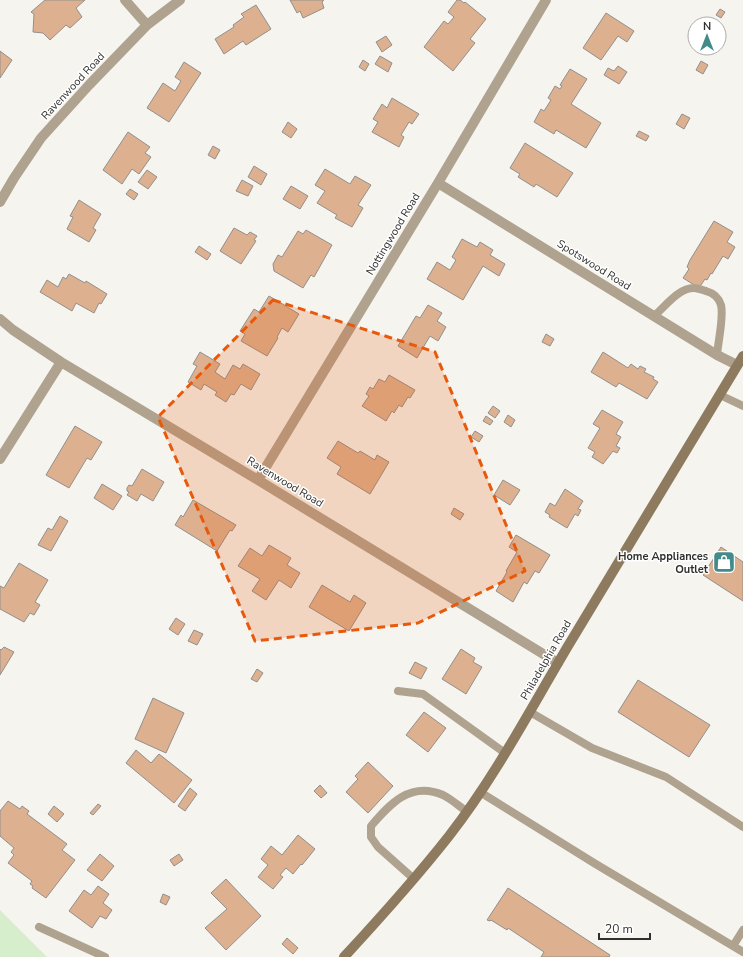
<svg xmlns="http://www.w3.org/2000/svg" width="743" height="957" font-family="'Nunito Sans',sans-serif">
  <rect width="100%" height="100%" fill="#f5f4ef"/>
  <path fill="#d7eecd" d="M0,910L47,957H0Z"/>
  <path fill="#ddb190" stroke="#928f8c" d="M45,0H85L76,8L82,17L70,28L66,25L50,40L43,33L33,32L34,14L31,12Z
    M290,0H324L322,2L324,8L303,18L300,11L297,13Z
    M457,0H460L464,3L465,2L486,19L470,39L475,43L453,71L424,47L444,21L448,24L454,17L448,12Z
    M256,5L271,29L246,45L243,41L224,54L215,39L234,27L233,25L244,17L241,14Z
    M720,9L725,12L721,18L716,15Z
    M606,13L634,31L627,42L618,36L601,60L583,48Z
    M386,36L392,45L382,52L376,42Z
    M0,51L12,60L0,78Z
    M380,56L392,63L388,72L375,64Z
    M363,60L369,64L365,71L359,67Z
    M701,61L708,65L703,74L696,70Z
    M184,62L201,73L169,122L147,108L163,83L175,91L181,81L175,77Z
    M618,66L627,72L619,84L604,75L608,68L614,71Z
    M570,69L587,79L571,104L601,123L586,148L556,130L554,134L534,122L541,109L544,111L551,100L548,98L555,86L560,89L562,86L560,85Z
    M392,98L419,114L412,124L409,122L401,135L404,137L399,147L372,132L378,122L373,119L382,104L387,108Z
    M682,114L690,118L684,129L676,124Z
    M288,122L297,129L291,138L282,132Z
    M639,131L649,136L646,141L636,136Z
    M128,132L150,147L145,153L151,157L139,174L132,169L122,184L103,170Z
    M525,143L573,173L557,197L536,184L534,187L518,177L520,174L510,168Z
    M213,146L220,150L215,159L208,155Z
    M254,166L267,174L261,185L248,177Z
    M325,169L350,184L355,176L371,185L358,205L363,208L352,227L335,218L337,215L317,203L325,191L315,185Z
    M147,170L157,177L148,189L138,182Z
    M242,180L253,186L248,196L236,191Z
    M291,186L308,196L300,209L283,199Z
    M130,189L138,194L134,200L126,194Z
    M79,200L101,214L93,228L96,230L89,242L67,229L73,217L70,216Z
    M714,221L733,232L727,242L735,247L728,259L723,256L712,274L711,273L707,280L705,279L699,288L683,278L689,269L687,267L690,260Z
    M234,228L247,235L250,232L257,236L254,240L256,241L241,264L220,251Z
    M306,230L332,245L314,277L311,275L303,288L274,271L273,264L278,255L282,257L298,231L303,234Z
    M462,239L477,247L480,242L493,250L490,255L505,264L499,276L483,266L463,300L427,279L437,262L450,270L456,260L452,257Z
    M199,246L211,254L207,260L195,252Z
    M69,274L85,283L86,281L107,294L101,304L99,303L94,313L76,303L72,311L40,292L47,280L58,287L63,277L66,279Z
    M269,296L299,314L288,332L282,328L277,337L278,338L267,356L241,341L245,334L240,331L254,309L259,312Z
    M428,305L442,313L437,321L446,327L438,341L430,336L417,358L398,346L416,316L420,318Z
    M546,334L554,339L550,346L542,342Z
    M200,352L220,364L215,372L225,379L233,365L240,369L243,364L260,374L251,390L241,384L234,395L231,394L226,402L215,395L217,392L204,384L201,390L188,382L197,366L193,364Z
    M603,352L628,368L631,364L638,369L640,366L646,369L644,372L654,377L653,379L658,382L647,399L619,383L616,387L591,372Z
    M389,375L415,390L410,398L408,397L402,407L399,405L394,413L392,411L386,421L362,406L369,396L366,394L370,387L373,389L379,379L385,382Z
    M493,406L500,411L495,418L488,413Z
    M602,410L623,422L616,434L621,437L616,446L620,448L617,453L613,451L603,464L592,457L595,452L588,448L600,428L593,424Z
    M508,415L515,420L511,427L504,422Z
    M486,416L493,421L490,425L483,421Z
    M75,426L102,442L91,460L87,458L69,488L46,475Z
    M475,431L483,436L479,442L471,437Z
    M338,441L358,453L360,451L375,460L377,455L389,462L370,494L337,474L341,467L327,458Z
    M142,469L164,482L153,501L141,494L137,501L127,495L129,492L127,491V488L129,485L132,486Z
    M503,480L520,490L510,505L494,495Z
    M102,484L122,496L113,510L94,498Z
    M565,489L583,501L578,509L581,510L578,516L575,514L567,528L549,517L550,515L545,512L550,503L555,506Z
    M193,500L236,525L232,531L230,530L217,551L175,525L181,515L183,517Z
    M454,508L464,514L460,520L451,514Z
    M60,516L68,521L51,551L38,545L48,528L52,530Z
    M516,535L550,555L539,573L535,571L527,584L524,582L513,602L496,591L507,572L506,571L517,552L509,547Z
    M269,545L291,558L287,565L300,573L291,588L279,580L266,600L252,591L260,579L238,566L250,548L262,556Z
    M721,547L743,562V601L703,575Z
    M19,563L48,580L35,602L40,605L34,615L30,613L24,622L0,609V586L4,588Z
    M322,585L350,602L354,595L366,603L349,631L309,607Z
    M176,618L185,624L178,635L169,629Z
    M194,630L203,634L197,645L188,641Z
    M4,647L14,652L0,675V649L1,650Z
    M461,649L475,658L473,662L482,667L466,694L442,679Z
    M415,662L427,668L421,679L409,673Z
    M257,669L263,673L257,682L251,679Z
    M638,680L710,725L689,757L618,712Z
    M153,698L184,713L166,753L135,739Z
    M424,712L446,728L428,752L406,735Z
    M136,750L151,763L159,754L192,780L174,803L126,763Z
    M368,762L393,786L368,813L346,792L358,779L355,776Z
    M320,785L327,793L321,798L314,791Z
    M190,788L197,794L185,811L178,806Z
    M8,801L20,809L22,806L29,811L27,814L67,844L62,850L75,860L46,898L32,888L33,886L30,884L32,881L8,863L14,855L11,852L14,848L0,836V811Z
    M98,804L101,806L93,815L90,813Z
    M54,806L64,814L57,822L48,814Z
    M298,835L315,849L302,865L301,864L293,874L286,868L280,875L283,877L273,889L258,877L268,865L261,859L271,846L282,855Z
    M100,854L114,866L102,881L87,870Z
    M179,854L183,860L174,866L170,860Z
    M226,879L261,916L226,950L205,928L227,909L211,893Z
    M98,886L109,894L103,903L112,910L106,919L100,916L92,928L69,911L84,890L91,895Z
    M508,888L610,955L609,957H541L544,952L508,928L507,930L491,920L490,921L487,920Z
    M163,894L170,897L166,905L160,902Z
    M287,938L298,948L293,954L282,944Z"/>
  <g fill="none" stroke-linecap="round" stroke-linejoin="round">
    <path stroke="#afa38f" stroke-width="8" d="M654,316C665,307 678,288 694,288C698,288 702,290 706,291C713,293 719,298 721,305C724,317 718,342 717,355
      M720,395L743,406
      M398,691L423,694L505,753
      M530,712L592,748L666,777L743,827
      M480,792L594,863L743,952
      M414,879L378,847L371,837V826C390,804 410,781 443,795C451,799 459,806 466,811
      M39,927L105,957
      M733,946L743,930"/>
    <path stroke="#afa38f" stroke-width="10" d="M125,0L147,25
      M438,183L717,355L737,365
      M0,202L14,178L41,138L89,85L147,25L180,0
      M0,319L13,330L61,362L258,480L558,663
      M0,459L61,362
      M258,480L438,183L546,0"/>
    <path stroke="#8e7b5f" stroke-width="10" d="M344,957C380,918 416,878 449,836C495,777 530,710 568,646C626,549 684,452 743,356"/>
  </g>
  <path fill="#e8590c" fill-opacity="0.2" stroke="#e8590c" stroke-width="3" stroke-dasharray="8 5" stroke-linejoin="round" d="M273,300L435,352L525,571L418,623L255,641L158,417Z"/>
  <defs>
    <g id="shop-square" transform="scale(1.15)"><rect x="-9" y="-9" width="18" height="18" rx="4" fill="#438b8b" stroke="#fff"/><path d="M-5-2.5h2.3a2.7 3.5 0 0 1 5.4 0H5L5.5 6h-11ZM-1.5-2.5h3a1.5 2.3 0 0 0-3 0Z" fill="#fff"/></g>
  </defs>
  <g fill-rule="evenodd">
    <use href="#shop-square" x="724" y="562"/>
  </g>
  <g text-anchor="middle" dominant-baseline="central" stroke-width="3" stroke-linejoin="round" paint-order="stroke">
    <g font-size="11" fill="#30302e" stroke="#fff">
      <text transform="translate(73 86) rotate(-47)">Ravenwood Road</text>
      <text transform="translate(393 234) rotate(-59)">Nottingwood Road</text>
      <text transform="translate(594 265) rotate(32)">Spotswood Road</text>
      <text transform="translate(285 482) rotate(31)">Ravenwood Road</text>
      <text transform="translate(546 660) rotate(-60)">Philadelphia Road</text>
    </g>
    <g font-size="11" font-weight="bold" fill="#30302e" stroke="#fff" text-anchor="end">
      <text x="708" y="556">Home Appliances<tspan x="708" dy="13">Outlet</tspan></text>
    </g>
  </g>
  <g transform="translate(707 36)"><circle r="19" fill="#ffffff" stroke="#acacab"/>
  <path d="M0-3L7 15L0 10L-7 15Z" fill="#438b8b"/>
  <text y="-6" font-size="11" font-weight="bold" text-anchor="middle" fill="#30302e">N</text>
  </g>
  <path d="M599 933v6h51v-6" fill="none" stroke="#30302e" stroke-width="2"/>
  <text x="605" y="933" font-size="12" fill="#30302e" stroke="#ffffff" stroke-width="3" paint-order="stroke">20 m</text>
</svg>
